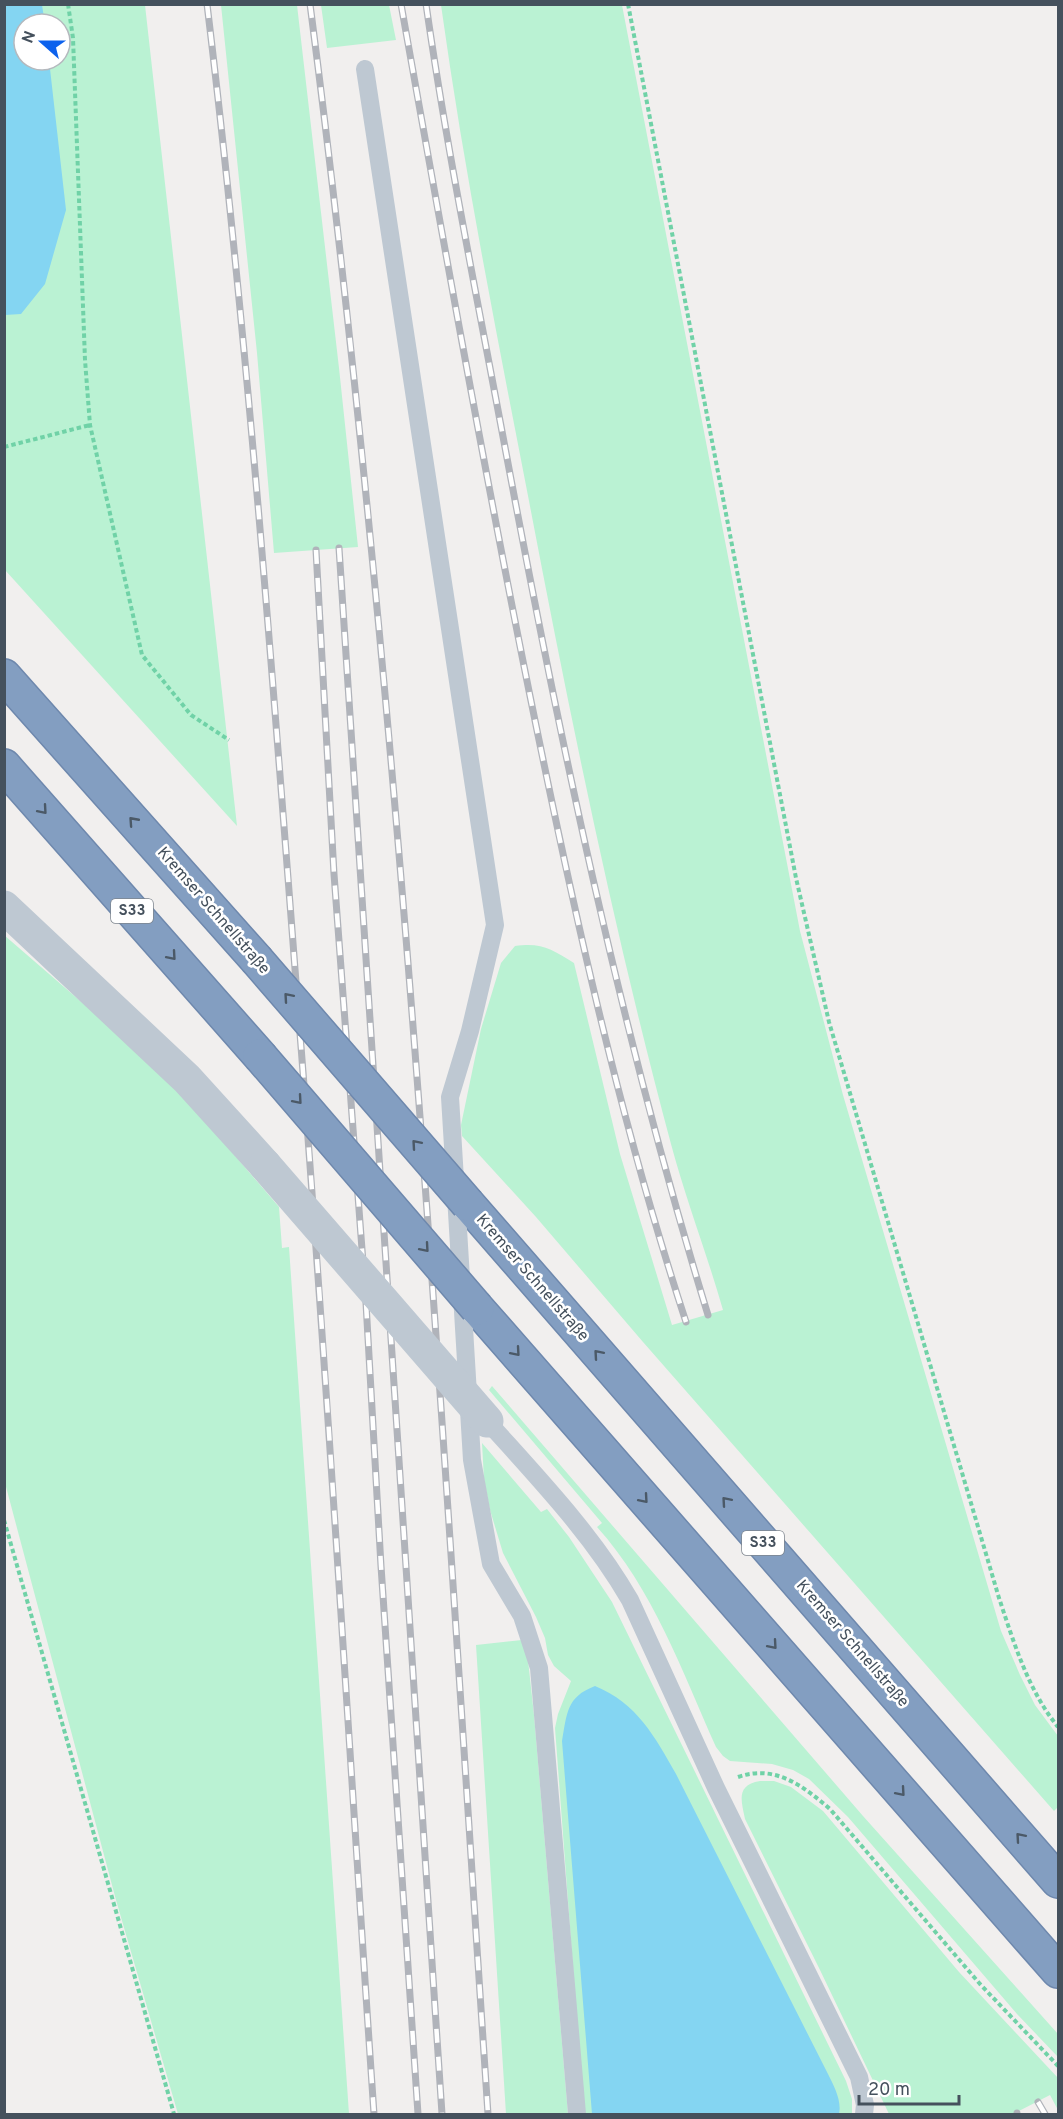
<svg xmlns="http://www.w3.org/2000/svg" width="1063" height="2119" font-family="Overpass,sans-serif">
  <rect width="100%" height="100%" fill="#f1efee"/>
  <path fill="#baf2d3" fill-rule="evenodd" d="M5,5H145L237,826L5,570ZM24,24H60V60H24Z
    M221,5H297L339,368L358,547L274,553L257,353Z
    M321,5H389L396,40L327,48Z
    M441,5H622L800,931L843,1095L1001,1631L1020,1675L1035,1705L1058,1736V1807L1054,1811L643,1342L536,1217L462,1136L461,1125L481,1029L501,963L515,946C541,942 552,949 574,963L620,1154L672,1325L723,1310C707,1254 686,1200 671,1144C614,932 570,716 529,501C497,336 464,171 441,5Z
    M4,935L130,1044L176,1087L279,1207L282,1248L289,1247L349,2114H178L116,1900L5,1483Z
    M492,1386L863,1816L1058,2034V2057L1017,2014L848,1817L809,1779L793,1770L772,1764L730,1761L723,1756L716,1747C682,1671 653,1589 597,1527L602,1523L489,1390Z
    M482,1443L541,1512L547,1509L569,1537L612,1602L846,2081L852,2099V2114H584L555,1728L558,1714L571,1681L554,1666L548,1655L545,1638L536,1617L503,1553L490,1510L484,1479Z
    M522,1640L528,1660L534,1715L568,2114H506L476,1645Z
    M760,1781H774L791,1787L823,1811L959,1972L1058,2078V2110L1050,2095L1013,2114H889L820,1970L745,1819C741,1800 736,1785 760,1781Z"/>
  <path fill="#84d5f2" d="M4,5H42L45,24H24V60H49L66,210L45,284L21,314L5,315Z
    M595,1686C637,1703 655,1737 676,1774L828,2074C834,2086 842,2101 839,2114H592L562,1741C567,1714 566,1697 595,1686Z"/>
  <g fill="none" stroke-linecap="round" stroke-linejoin="round">
    <g stroke="#6e88ad" stroke-width="36">
      <path id="highway" d="M4,676L256,959
        M4,766L260,1056
        M468,1204L1058,1881
        M477,1308L1058,1971"/>
    </g>
    <path stroke="#70d2a7" stroke-width="4" stroke-dasharray="4.5 3" stroke-linecap="butt" d="M68,4L73,38L85,360L90,425L142,655L191,715L229,740
      M628,4L796,878L829,1022L999,1598C1014,1643 1028,1690 1058,1727
      M4,447L90,425
      M4,1520L174,2114
      M738,1777C775,1764 803,1786 830,1809L980,1984L1058,2066"/>
    <path stroke="#bec8d2" stroke-width="18" d="M365,69L495,925L470,1031L450,1097L472,1460L491,1564L522,1616L539,1668L577,2114
      M487,1421C538,1478 592,1534 630,1600L716,1788L859,2077L865,2105L864,2114"/>
    <path stroke="#bec8d2" stroke-width="33" d="M4,907L187,1079L265,1165"/>
    <use href="#highway" stroke="#839ec1" stroke-width="33"/>
    <g stroke="#b0b3ba" stroke-width="7">
      <path id="rail" d="M207,4C248,343 273,682 299,1021C328,1385 349,1750 374,2114
        M310,4C401,705 441,1410 488,2114
        M401,4C442,234 483,463 529,691C572,903 618,1115 686,1322
        M426,4C447,151 477,297 504,442C559,736 620,1029 708,1315
        M339,548L442,2114
        M316,550L334,874L366,1303L381,1566L418,2114
        M1038,2102L1045,2114
        M1017,2113V2114"/>
    </g>
    <use href="#rail" stroke="#fff" stroke-width="4.5" stroke-dasharray="14" stroke-linecap="butt"/>
    <g stroke="#6e88ad" stroke-width="36" stroke-linecap="butt">
      <path id="highway-bridge" d="M256,959L468,1204
        M260,1056L477,1308"/>
    </g>
    <path stroke="#bec8d2" stroke-width="33" d="M265,1165L487,1421"/>
    <use href="#highway-bridge" stroke="#839ec1" stroke-width="33"/>
  </g>
  <defs><path id="oneway-chevron" d="M-2-3.5L2.5 0L-2 3.5" fill="none" stroke-width="1.6" stroke-linecap="round" stroke-linejoin="round" transform="scale(1.5)"/></defs>
  <g stroke="#4b5967">
    <use href="#oneway-chevron" transform="translate(43 810) rotate(49)"/>
    <use href="#oneway-chevron" transform="translate(133 821) rotate(-132)"/>
    <use href="#oneway-chevron" transform="translate(172 956) rotate(49)"/>
    <use href="#oneway-chevron" transform="translate(288 997) rotate(-131)"/>
    <use href="#oneway-chevron" transform="translate(298 1100) rotate(49)"/>
    <use href="#oneway-chevron" transform="translate(416 1144) rotate(-131)"/>
    <use href="#oneway-chevron" transform="translate(425 1248) rotate(49)"/>
    <use href="#oneway-chevron" transform="translate(516 1352) rotate(49)"/>
    <use href="#oneway-chevron" transform="translate(598 1354) rotate(-131)"/>
    <use href="#oneway-chevron" transform="translate(644 1499) rotate(49)"/>
    <use href="#oneway-chevron" transform="translate(726 1501) rotate(-131)"/>
    <use href="#oneway-chevron" transform="translate(773 1645) rotate(49)"/>
    <use href="#oneway-chevron" transform="translate(901 1792) rotate(49)"/>
    <use href="#oneway-chevron" transform="translate(1020 1837) rotate(-131)"/>
  </g>
  <g text-anchor="middle" dominant-baseline="central" stroke-width="5" stroke-linejoin="round" paint-order="stroke">
    <g fill="#fff" stroke="#7d858e" stroke-width="1.5">
      <rect x="111" y="899" width="42" height="24" rx="4.5"/>
      <rect x="742" y="1531" width="42" height="24" rx="4.5"/>
    </g>
    <g font-size="15" font-weight="bold" fill="#45515d">
      <text x="132" y="911">S33</text>
      <text x="763" y="1543">S33</text>
    </g>
    <g font-size="16" fill="#45515d" stroke="#fff">
      <text transform="translate(213 911) rotate(49)">Kremser Schnellstraße</text>
      <text transform="translate(532 1278) rotate(49)">Kremser Schnellstraße</text>
      <text transform="translate(852 1644) rotate(49)">Kremser Schnellstraße</text>
    </g>
  </g>
  <rect width="1063" height="2119" fill="none" stroke="#45515d" stroke-width="12"/>
  <g transform="translate(42 42) rotate(291)"><circle r="28" fill="#ffffff" stroke="#b5b9be" stroke-width="1.5"/>
  <path d="M0-4.5L10 22L0 15L-10 22Z" fill="#0d62ed"/>
  <text y="-9" font-size="16" font-weight="bold" text-anchor="middle" fill="#45515d">N</text>
  </g>
  <path d="M859 2095v9h100v-9" fill="none" stroke="#45515d" stroke-width="3"/>
  <text x="868" y="2095" font-size="18" fill="#45515d" stroke="#ffffff" stroke-width="4.5" paint-order="stroke">20 m</text>
</svg>
